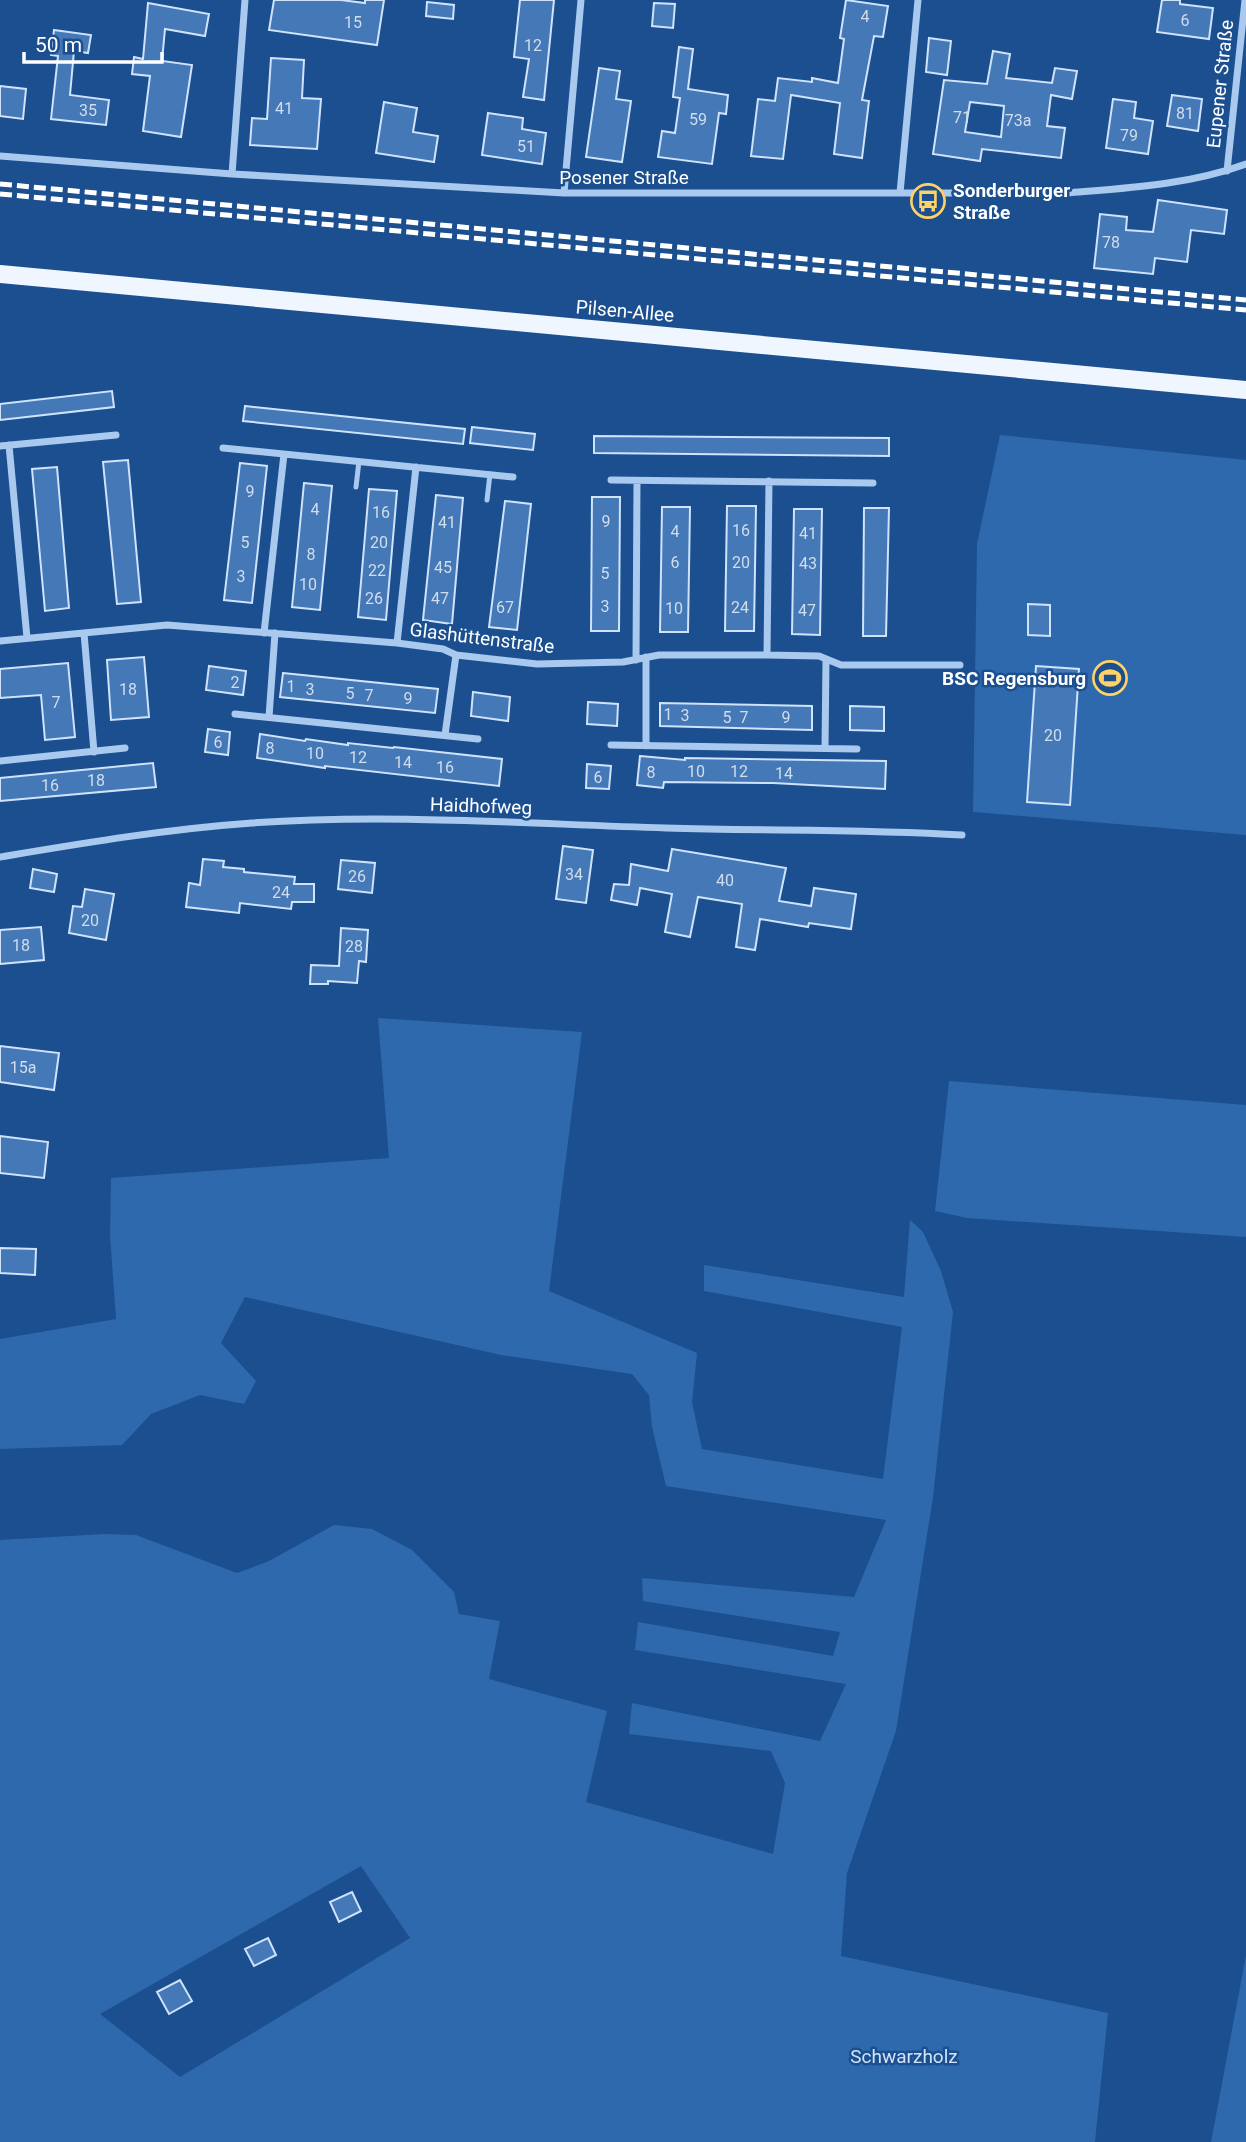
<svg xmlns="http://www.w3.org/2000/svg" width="1246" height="2142" font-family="Roboto,sans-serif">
  <rect width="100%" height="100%" fill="#1b4f8f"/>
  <path fill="#2e69ad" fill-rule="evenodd" d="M1000,435L1246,460V835L973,812L977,544Z
    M378,1018L582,1032L549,1291L697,1353L692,1402L702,1449L883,1479L902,1327L704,1291V1265L904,1297L910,1220L923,1232L941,1271L953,1312L933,1497L896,1731L847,1873L841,1956L1108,2013L1095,2142H0V1540L104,1534L136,1535L237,1573L269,1561L334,1525L372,1529L412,1550L454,1592L459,1614L500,1621L489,1679L607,1711L586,1802L773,1854L785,1783L771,1751L629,1734L632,1703L820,1741L846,1684L635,1650L638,1622L833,1656L840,1632L643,1601L642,1578L854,1597L886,1520L666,1486L652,1427L649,1395L632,1374L501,1355L245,1297L221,1343L256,1381L244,1404L200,1395L151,1414L122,1445L0,1449V1339L116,1319L110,1235L111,1178L389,1158ZM361,1866L410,1938L180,2077L100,2014Z
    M949,1081L1246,1105V1237L967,1218L935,1211Z
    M1246,1955V2142H1211Z"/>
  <path fill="#4478b7" stroke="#cfe3fa" stroke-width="2" fill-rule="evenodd" d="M274,0H341L365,3V0H384L377,45L269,30Z
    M520,0H554L544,100L523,97L529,59L514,57Z
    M846,0L888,6L883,37L874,36L862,100L869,101L862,158L834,154L840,103L791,95L783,159L751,156L758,99L775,101L778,78L812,82V78L838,83L844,39L840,38Z
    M1162,0H1180V4L1213,8L1209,39L1157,32Z
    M427,2L454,5L453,19L426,16Z
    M148,3L209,14L205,36L165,29L162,61L192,65L181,137L143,131L150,76L132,74L134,57L143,59Z
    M654,3L675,4L673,28L652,26Z
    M54,30L91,35L88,53L74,51L70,95L109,100L106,125L51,119L58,56L51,55Z
    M929,38L951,41L947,75L926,72Z
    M679,47L693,49L688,89L728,95L726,114L719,113L712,164L658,157L662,131L675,133L680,98L673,97Z
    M993,51L1010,54L1006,78L1052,83L1055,68L1077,71L1072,99L1051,95L1047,126L1065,128L1061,158L982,149L980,161L933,154L944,80L987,84ZM970,102L1004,106L1001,137L965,132Z
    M271,58L304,60L302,98L321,99L317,149L250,145L252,118L267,119Z
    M599,68L620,71L616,99L631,101L622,162L586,157Z
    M0,86L26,89L23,119L0,116Z
    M1172,95L1202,99L1198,131L1167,126Z
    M1113,99L1136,102L1134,118L1153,121L1148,154L1106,148Z
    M384,102L417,108L413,132L438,136L434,162L376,153Z
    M488,113L523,118L522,129L546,133L542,164L482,155Z
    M1158,200L1227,210L1224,234L1191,230L1187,262L1155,258L1153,274L1094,268L1100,214L1127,217L1126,230L1153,232Z
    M112,391L114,407L0,420V404Z
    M245,406L465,429L463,444L243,421Z
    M472,427L535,434L533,450L470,443Z
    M594,436L889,438V456L594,453Z
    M128,460L141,602L117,604L103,462Z
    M240,463L267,466L252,603L224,600Z
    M57,467L69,608L45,611L32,469Z
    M304,483L332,486L320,610L292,607Z
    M369,489L397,491L386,620L358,617Z
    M436,495L463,498L452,624L423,620Z
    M592,497H620L619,631H591Z
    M505,501L531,504L517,630L489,627Z
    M727,506H756L754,631H725Z
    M662,507H690L688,632H660Z
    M864,508H889L886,636H863Z
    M794,509H822L820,635L792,634Z
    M1028,604L1050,605V636L1028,635Z
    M144,657L149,717L111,720L107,660Z
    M68,663L75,737L45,740L41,695L0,698V669Z
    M209,666L246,671L243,695L206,690Z
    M1036,666L1079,669L1070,805L1027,802Z
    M283,673L438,689L435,713L280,697Z
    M473,692L510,697L508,721L471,716Z
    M588,702L618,704L617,726L587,724Z
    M660,703L812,706V730L660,726Z
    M850,706L884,707V731L850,730Z
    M208,729L230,732L228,755L205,752Z
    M260,734L305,741L306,739L348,745V743L393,748L394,747L502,759L499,786L325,766V768L257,758Z
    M640,756L685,760V758L886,761L885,789L773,783L664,782L663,788L637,785Z
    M153,763L156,787L0,801V778Z
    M587,764L611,766L609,789L586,788Z
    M563,846L593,850L586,903L556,899Z
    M672,849L786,868L779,901L811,906L814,888L856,894L851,929L809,923L808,927L760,919L755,950L736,947L742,904L698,897L690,937L665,932L672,894L640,888L637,905L611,900L614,884L629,885L631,864L668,871Z
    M203,859L224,861L223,867L244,869V872L295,877L294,884H314V902H292L291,909L240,903L239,913L186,907L189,883L200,885Z
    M341,860L375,863L372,893L338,889Z
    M33,869L57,874L54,892L30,888Z
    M85,889L114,894L106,940L69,933L73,906L82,907Z
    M41,927L44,960L0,964V930Z
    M341,928L368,930L366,962L359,961L357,983L328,981V984H310L311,965L339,966Z
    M0,1046L59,1053L54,1090L0,1082Z
    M0,1136L48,1142L44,1178L0,1173Z
    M0,1248L36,1249L35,1275L0,1273Z
    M352,1892L361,1911L339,1922L330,1902Z
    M268,1938L276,1955L254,1966L245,1949Z
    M180,1980L192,2001L169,2014L157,1992Z"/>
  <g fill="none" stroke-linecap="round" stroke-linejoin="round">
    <path stroke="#a9c9ee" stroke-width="5" d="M356,487L359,461
      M487,500L490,474"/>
    <path stroke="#a9c9ee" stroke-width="7" d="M0,156L232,174L564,193H1067C1128,188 1188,185 1246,164
      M1227,171L1245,0
      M232,174L245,0
      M564,193L581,0
      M900,193L918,0
      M9,445L27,638
      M0,446L116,435
      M223,448L513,477
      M611,480L873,483
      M84,633L94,752
      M264,633L284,454
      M0,641L167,625L397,643L443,649L456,655L537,664L623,662L659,655H767L819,656L841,665H960
      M397,643L416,467
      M767,655L769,481
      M636,660L637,481
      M235,714L478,739
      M269,717L275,633
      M445,735L456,655
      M611,745L857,749
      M646,746V657
      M825,748L826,659
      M0,761L125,748
      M0,857C84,843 167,829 252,823C390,813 528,824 666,828C765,831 863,829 962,835"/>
    <path stroke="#f0f6ff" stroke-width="18" d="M0,274L1246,390"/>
    <path stroke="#fff" stroke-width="5" stroke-dasharray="12 5" stroke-linecap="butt" d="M0,184L1246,300
      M0,194L1246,310"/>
  </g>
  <defs>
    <g id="bus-ring" transform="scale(1.75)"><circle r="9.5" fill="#1b4f8f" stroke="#ffd166" stroke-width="1.5"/><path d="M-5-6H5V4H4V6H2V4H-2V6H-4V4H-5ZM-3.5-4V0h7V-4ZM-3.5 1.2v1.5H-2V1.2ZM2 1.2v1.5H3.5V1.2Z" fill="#ffd166"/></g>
    <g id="stadium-ring" transform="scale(1.75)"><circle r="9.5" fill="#1b4f8f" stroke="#ffd166" stroke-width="1.5"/><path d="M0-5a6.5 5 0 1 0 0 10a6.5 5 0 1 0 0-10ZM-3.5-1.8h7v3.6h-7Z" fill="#ffd166"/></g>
  </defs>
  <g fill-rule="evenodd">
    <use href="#bus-ring" x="928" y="201"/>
    <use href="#stadium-ring" x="1110" y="678"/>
  </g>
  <g text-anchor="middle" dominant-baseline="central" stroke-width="5" stroke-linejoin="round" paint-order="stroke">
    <g font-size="16" fill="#d0dded">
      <text x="865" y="16">4</text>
      <text x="1185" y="20">6</text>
      <text x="353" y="22">15</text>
      <text x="533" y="45">12</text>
      <text x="284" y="108">41</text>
      <text x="88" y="110">35</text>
      <text x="1185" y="113">81</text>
      <text x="962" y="117">71</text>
      <text x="698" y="119">59</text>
      <text x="1018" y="120">73a</text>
      <text x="1129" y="135">79</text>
      <text x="526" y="146">51</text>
      <text x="1111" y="242">78</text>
      <text x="250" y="491">9</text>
      <text x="315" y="509">4</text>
      <text x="381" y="512">16</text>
      <text x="606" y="521">9</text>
      <text x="447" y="522">41</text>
      <text x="741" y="530">16</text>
      <text x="675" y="531">4</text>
      <text x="808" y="533">41</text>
      <text x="245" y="542">5</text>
      <text x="379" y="542">20</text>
      <text x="311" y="554">8</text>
      <text x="675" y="562">6</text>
      <text x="741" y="562">20</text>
      <text x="808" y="563">43</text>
      <text x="443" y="567">45</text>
      <text x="377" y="570">22</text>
      <text x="605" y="573">5</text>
      <text x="241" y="576">3</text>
      <text x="308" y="584">10</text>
      <text x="374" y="598">26</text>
      <text x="440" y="598">47</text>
      <text x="605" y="606">3</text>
      <text x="505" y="607">67</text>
      <text x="740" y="607">24</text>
      <text x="674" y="608">10</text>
      <text x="807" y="610">47</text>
      <text x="235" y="682">2</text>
      <text x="291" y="686">1</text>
      <text x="128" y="689">18</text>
      <text x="310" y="689">3</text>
      <text x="350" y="693">5</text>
      <text x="369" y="695">7</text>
      <text x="408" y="698">9</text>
      <text x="56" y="702">7</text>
      <text x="668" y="714">1</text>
      <text x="685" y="715">3</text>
      <text x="727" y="717">5</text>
      <text x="744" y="717">7</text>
      <text x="786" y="717">9</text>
      <text x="1053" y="735">20</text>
      <text x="218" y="742">6</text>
      <text x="270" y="748">8</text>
      <text x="315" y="753">10</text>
      <text x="358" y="757">12</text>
      <text x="403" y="762">14</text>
      <text x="445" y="767">16</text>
      <text x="696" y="771">10</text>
      <text x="739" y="771">12</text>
      <text x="651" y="772">8</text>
      <text x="784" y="773">14</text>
      <text x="598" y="777">6</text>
      <text x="96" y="780">18</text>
      <text x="50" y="785">16</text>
      <text x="574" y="874">34</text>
      <text x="357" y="876">26</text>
      <text x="725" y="880">40</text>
      <text x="281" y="892">24</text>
      <text x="90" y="920">20</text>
      <text x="21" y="945">18</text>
      <text x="354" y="946">28</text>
      <text x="23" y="1067">15a</text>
    </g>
    <g font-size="19" fill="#fff" stroke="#1b4f8f">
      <text transform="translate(1220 84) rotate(-84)">Eupener Straße</text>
      <text x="624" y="177">Posener Straße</text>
      <text transform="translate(625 311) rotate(5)">Pilsen-Allee</text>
      <text transform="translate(482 638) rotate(7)">Glashüttenstraße</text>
      <text transform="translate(481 806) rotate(2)">Haidhofweg</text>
    </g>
    <g font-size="19" font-weight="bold" fill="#fff" stroke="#1b4f8f" text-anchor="start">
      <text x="953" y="190">Sonderburger<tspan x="953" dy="22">Straße</tspan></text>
      <text x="1086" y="678" text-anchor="end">BSC Regensburg</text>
    </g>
    <g font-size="19" fill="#cfe3fa" stroke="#1b4f8f">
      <text x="904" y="2056">Schwarzholz</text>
    </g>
  </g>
  <path d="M24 52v10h138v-10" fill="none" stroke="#ffffff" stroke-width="3.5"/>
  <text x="35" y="52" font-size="21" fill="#ffffff" stroke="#1b4f8f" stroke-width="5" paint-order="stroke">50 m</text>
</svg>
